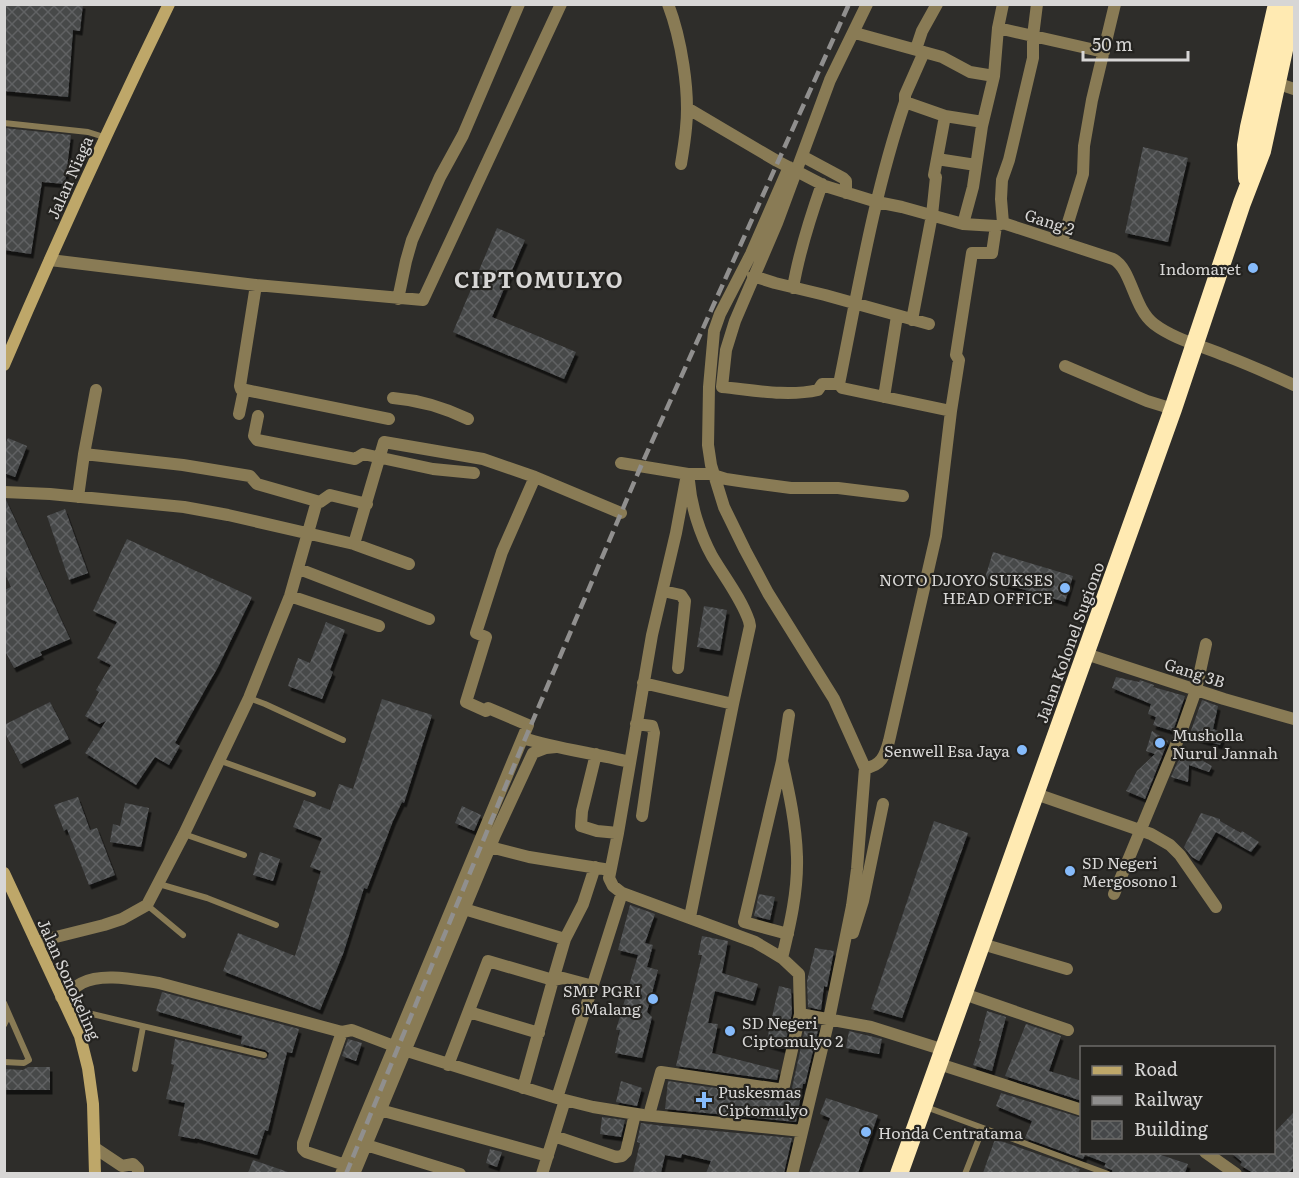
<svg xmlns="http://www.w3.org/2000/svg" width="1299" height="1178" font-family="Literata,serif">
  <defs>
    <pattern id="building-cross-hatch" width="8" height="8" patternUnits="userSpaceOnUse" patternTransform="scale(1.5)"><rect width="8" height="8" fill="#46484a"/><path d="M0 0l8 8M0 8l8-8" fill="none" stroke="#606263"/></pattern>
    <filter id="shadow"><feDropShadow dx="2.5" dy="4.5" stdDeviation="0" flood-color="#0009"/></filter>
  </defs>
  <rect width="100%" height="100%" fill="#2e2d2a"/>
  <path fill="url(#building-cross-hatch)" filter="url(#shadow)" d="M4,4H83L80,31L73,30L68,97L4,91Z
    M4,128L71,135L65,184L42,182L31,254L4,250Z
    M1143,147L1188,158L1168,242L1125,233Z
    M497,228L525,240L492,317L576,352L564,379L453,332Z
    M8,438L27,446L15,477L4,473V446Z
    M4,500H6L70,639L40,652L42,655L14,668L4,649V590L11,587L4,572Z
    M65,509L88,573L69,580L47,516Z
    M127,539L252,597L218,667L175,743L180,746L169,765L155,757L136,785L85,753L106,721L99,724L85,716L99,692L96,690L111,665L97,658L117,622L93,611Z
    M993,552L1073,576L1065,602L985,578Z
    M704,606L727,610L720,651L697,647Z
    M326,622L345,630L330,670L333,672L322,699L288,686L298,658L310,663Z
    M1116,677L1139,682L1140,680L1154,685L1153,687L1185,696L1173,731L1153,725L1156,717L1148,714L1151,704L1112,688Z
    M382,699L432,715L404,803L402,802L393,821L367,889L364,888L343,954L320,1010L223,971L238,933L295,956L321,871L310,867L322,838L293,827L304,800L330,810L339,784L353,789Z
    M1202,700L1218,706L1213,729L1224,733L1220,745L1189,736Z
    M50,702L69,739L21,764L4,731V725Z
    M1152,731L1168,741L1145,799L1126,791L1137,771L1155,754L1146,751Z
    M1183,750L1212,766L1209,772L1189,765L1188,782L1171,777Z
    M78,797L90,830L97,828L115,875L89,885L67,829L64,831L54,805Z
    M125,803L149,808L141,847L110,842L113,824L120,826Z
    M462,806L481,815L474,831L455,823Z
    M1201,813L1220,819V821L1241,833L1242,831L1259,842L1251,852L1216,832L1199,861L1192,857L1184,847Z
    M934,821L968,833L902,1018L871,1009Z
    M260,852L280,859L273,881L253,875Z
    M759,894L775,897L770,920L754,916Z
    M630,905L655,914L645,943L653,945L647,967L658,970L647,1012L652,1017L642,1058L615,1053L620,1030H616L638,955L618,950Z
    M702,936L728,941L722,973L758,984L753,1001L715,991L708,1023L718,1024L712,1053L779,1070L777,1080L676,1066L702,955H698Z
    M815,948L834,951L827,987L824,986L821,1010L808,1007L807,981Z
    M779,986L791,989L792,1013L784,1049L766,1044Z
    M162,992L299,1029L292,1053L287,1052L268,1131L265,1130L257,1155L195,1138V1139L178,1136L185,1103L166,1099L174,1065L171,1064L175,1039L263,1060L268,1058L269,1053L265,1050L241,1044L242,1036L156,1011Z
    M987,1011L1006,1017L992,1071L973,1065L981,1041H979Z
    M806,1024L819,1026L805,1084H803L796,1122L665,1109L668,1081L777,1097L788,1093L792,1088Z
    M1026,1024L1061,1036L1049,1071L1082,1081V1101L1005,1076Z
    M849,1031L882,1039L879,1054L846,1048Z
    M348,1039L362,1043L356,1061L342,1056Z
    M28,1067H50V1090H4V1069L23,1070Z
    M621,1081L642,1088L637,1106L616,1102Z
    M1001,1093L1082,1118V1152H1152L1188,1164L1185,1173H1113L1112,1170L1104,1167L1106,1163L1085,1155L1083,1159L1025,1138L1032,1121L996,1106Z
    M826,1098L878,1115L858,1173H809L830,1118L820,1114Z
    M1294,1112V1167L1289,1173H1253L1240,1165L1242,1162L1230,1152H1274V1133Z
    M602,1117L625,1120L621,1137L600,1134Z
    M641,1123L663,1126L792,1138L784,1173H706L711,1161L682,1154L681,1158L665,1155L661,1173H633L640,1143L637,1142Z
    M995,1139L1080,1169L1078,1173H983Z
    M490,1149L502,1152L497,1167L486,1163Z
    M253,1160L288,1172L287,1173H248Z"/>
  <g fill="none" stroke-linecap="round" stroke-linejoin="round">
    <path stroke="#897b55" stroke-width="6" d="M4,123L88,132L104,137
      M249,698L265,704L343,740
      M218,760L313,794
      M184,834L244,855
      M159,884L207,898L276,925
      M147,905L183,935
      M4,1003L29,1060L24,1063L4,1062
      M67,1008L264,1055
      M4,1025L9,1015
      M135,1069L143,1027
      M926,1107L983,1128L965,1174
      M983,1128L1108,1174"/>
    <path stroke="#897b55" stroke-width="12" d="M668,4C681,38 690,91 686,128C685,140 683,152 681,164
      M867,4L830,80L777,223L735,321L726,350L722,387C753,390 787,397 818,390L822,384H839C858,290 874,193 905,102L945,116L934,175L936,177L932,215L912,320
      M998,28L1104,52
      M855,33L942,57L970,72L994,76
      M916,49L922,31L937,4
      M1270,81L1294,89
      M905,102V95L924,52
      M687,108L777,161L825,186L877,202L902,207L963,224L996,226L1003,223L1113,259C1132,269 1133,308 1154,324C1175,340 1203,346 1226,356C1250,365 1272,375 1294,385
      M945,116L983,122
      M802,156L843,178L846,181V193
      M937,159L976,165
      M789,167L751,254L720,314L714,331L709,387L708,445L711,465L724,507L745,550L768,593L834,699L865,768L857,869L852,906L829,1019L792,1174
      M1003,223L1001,199L1002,180L1009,160L1033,58V36L1037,4
      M963,224L973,187L982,126L994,76L998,28L1003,4
      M1062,242L1083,174L1084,146L1092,100L1115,4
      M50,260L256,285L423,300L561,4
      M753,276L775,283L825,295L929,324
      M256,285L240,386L241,389L389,419
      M793,288C799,252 810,218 822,184
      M398,299L406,261L412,240L440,177L463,135L519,4
      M1065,366L1147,401L1173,409
      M839,384L842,388L951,411
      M96,390L84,454L183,465L250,476L257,484L320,502L330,495L367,504
      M884,397L897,316
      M393,398C418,400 445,408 468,419
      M239,414L244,390
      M258,416L254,436L257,440L345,457L355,459L363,454L433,469L474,473
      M621,463L688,474H710L726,479L746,482L791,488H838L903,496
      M535,477L621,513
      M689,481C691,506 700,534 712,556C725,578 741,598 749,621L750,626L733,704
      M4,492L50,494L184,507L228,515L354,544L409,564
      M78,497L84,454
      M354,544L384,442L483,459L535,477L502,552L476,633L486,637L466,702L486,711
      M299,569L429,619
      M663,591L681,595L685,601L678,668
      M290,596L379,626
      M1086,654L1224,699L1294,719
      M643,683L733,704L690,917
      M636,724L652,726L654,733L642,816
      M523,738C557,749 594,753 629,762
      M596,754L582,811L581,826L597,831L618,833
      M782,761L789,715
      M865,768C881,766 885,756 889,741L936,536L951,411L959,360L956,355L972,253H992L996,226
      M1036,794L1151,834L1170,845L1180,855L1216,907
      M490,847L529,857L610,870
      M1114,894L1180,735L1196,690L1206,644
      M464,909L565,939L553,980
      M853,933L863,901L883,804
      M565,939L583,904L595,867
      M36,942L104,925L122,919L147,905L184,834L249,698L290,596L317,501
      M982,944L1067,969
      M782,958C790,925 798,891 797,857C796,824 789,792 782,761L744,922L788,934
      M553,980L563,978L593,986
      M964,994L1068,1030
      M61,997C68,992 75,987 82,983C103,972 136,980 159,983L342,1032L352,1030L394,1046
      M469,1012L539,1033
      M800,1014L871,1027L944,1050
      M342,1032L303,1143V1149L306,1152L345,1165
      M404,1050L557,1098L593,1107L643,1115L802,1131
      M939,1064L1082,1110
      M448,1065L488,961L553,980L523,1088
      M557,1098L622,893
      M380,1110L548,1156
      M649,1115L661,1072L778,1089L784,1086L800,1014L799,974L782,958L755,942L622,893L613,886L609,878L618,833L652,635L676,533L687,474
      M554,1136L616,1157L622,1156L626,1152L635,1114
      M366,1145L460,1174
      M95,1148L122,1166L133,1164L138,1169V1174
      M1205,1152L1236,1174
      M341,1174L528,725L488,708
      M354,1174L495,835L533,753L546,748L556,747
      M542,1174L565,1100"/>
    <path stroke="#bea769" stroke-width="12" d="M4,365C56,243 111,123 169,4
      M4,873L80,1036L88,1068L93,1104L95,1174"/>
    <path stroke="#ffeab2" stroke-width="18" d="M1247,178L1246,145L1249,127L1277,4
      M899,1174L1173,409L1242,203L1262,151L1294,4"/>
    <path stroke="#908f8e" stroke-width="4.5" stroke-dasharray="12 6" stroke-linecap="butt" d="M346,1174L525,739L641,466L849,4"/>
  </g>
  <g fill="#86bbfb" stroke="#242320" stroke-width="2">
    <circle cx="1253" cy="268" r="6"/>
    <circle cx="1065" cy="588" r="6"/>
    <circle cx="1160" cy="743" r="6"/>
    <circle cx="1022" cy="750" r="6"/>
    <circle cx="1070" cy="871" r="6"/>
    <circle cx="653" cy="999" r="6"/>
    <circle cx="730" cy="1031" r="6"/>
    <path d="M701 1091h6v6h6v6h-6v6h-6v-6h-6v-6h6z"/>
    <circle cx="866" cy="1132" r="6"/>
  </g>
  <g text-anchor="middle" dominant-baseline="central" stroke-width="4.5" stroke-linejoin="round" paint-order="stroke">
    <g font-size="16" fill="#d7d6d5" stroke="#242320">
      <text transform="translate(69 177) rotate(-66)">Jalan Niaga</text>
      <text transform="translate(1050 221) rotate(18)">Gang 2</text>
      <text transform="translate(1069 642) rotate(-70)">Jalan Kolonel Sugiono</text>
      <text transform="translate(1195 672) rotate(18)">Gang 3B</text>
      <text transform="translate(70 979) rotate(66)">Jalan Sonokeling</text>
    </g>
    <g font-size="16" fill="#d7d6d5" stroke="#242320" text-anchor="start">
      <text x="1241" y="268" text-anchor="end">Indomaret</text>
      <text x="1053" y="579" text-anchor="end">NOTO DJOYO SUKSES<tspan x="1053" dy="18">HEAD OFFICE</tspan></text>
      <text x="1172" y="734">Musholla<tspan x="1172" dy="18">Nurul Jannah</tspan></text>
      <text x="1010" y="750" text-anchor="end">Senwell Esa Jaya</text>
      <text x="1082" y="862">SD Negeri<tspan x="1082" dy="18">Mergosono 1</tspan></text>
      <text x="641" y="990" text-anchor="end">SMP PGRI<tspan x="641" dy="18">6 Malang</tspan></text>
      <text x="742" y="1022">SD Negeri<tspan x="742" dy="18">Ciptomulyo 2</tspan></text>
      <text x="718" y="1091">Puskesmas<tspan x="718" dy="18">Ciptomulyo</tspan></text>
      <text x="878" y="1132">Honda Centratama</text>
    </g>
    <g font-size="22" font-weight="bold" letter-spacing="1.5" fill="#d7d6d5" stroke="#242320">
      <text x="539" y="278">CIPTOMULYO</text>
    </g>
  </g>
  <rect width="1299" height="1178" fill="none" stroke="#d7d6d5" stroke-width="12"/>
  <rect x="1080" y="1046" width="195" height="108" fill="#242320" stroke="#6c6b68" stroke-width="1.5"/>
  <rect x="1092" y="1066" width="30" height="9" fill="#bea769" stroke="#6c6b68" stroke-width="1.5"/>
  <text x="1134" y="1076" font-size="18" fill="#d7d6d5">Road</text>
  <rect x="1092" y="1096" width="30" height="9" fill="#908f8e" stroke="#6c6b68" stroke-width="1.5"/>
  <text x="1134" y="1106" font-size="18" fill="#d7d6d5">Railway</text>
  <rect x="1092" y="1121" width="30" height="18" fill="url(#building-cross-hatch)" stroke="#6c6b68" stroke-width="1.5"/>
  <text x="1134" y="1136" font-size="18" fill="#d7d6d5">Building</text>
  <path d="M1083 51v9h105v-9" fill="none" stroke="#d7d6d5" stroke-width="3"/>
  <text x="1092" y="51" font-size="18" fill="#d7d6d5" stroke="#242320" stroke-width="4.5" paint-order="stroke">50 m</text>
</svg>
